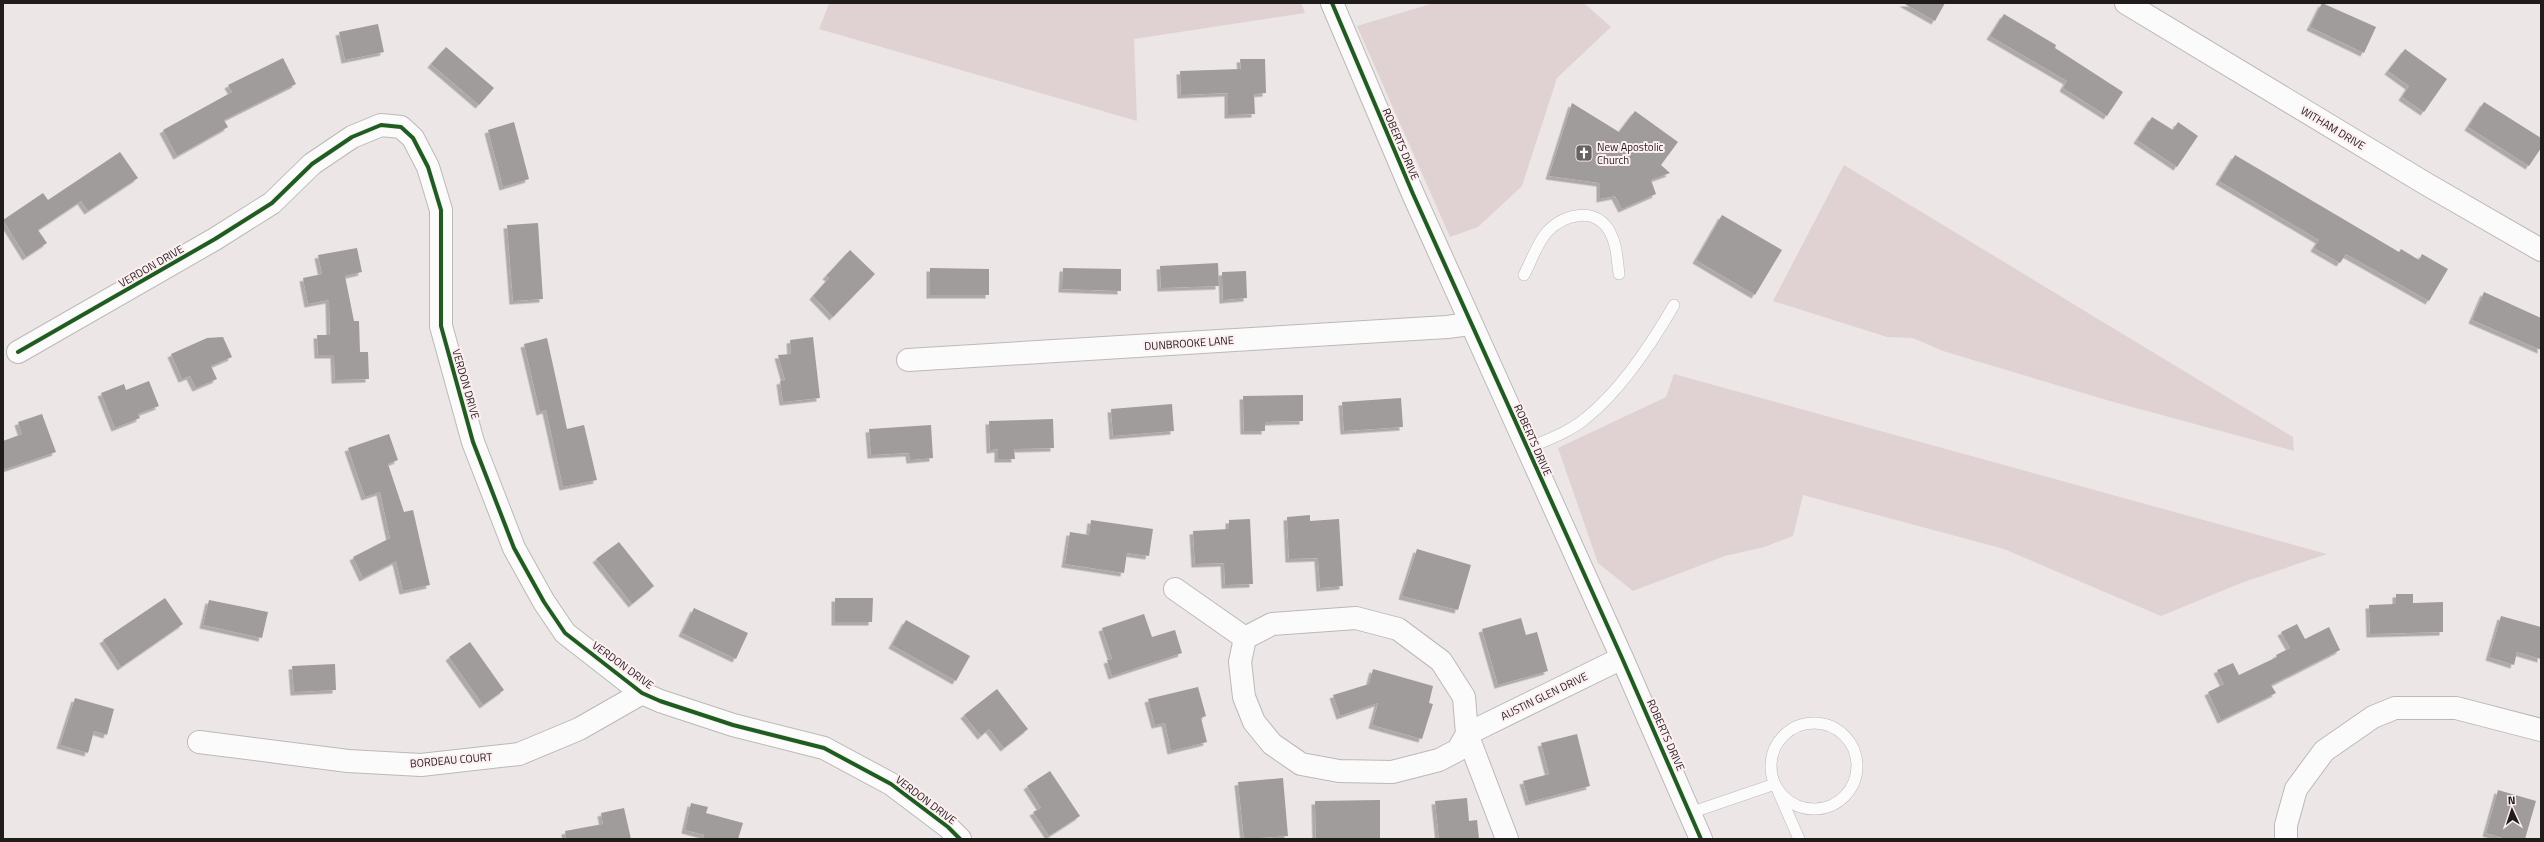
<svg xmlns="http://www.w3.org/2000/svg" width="2544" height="842" font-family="'Titillium Web',sans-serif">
  <defs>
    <filter id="shadow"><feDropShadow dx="-3.5" dy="3.5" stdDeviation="0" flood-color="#0004"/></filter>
  </defs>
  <rect width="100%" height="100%" fill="#ece6e6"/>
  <path fill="#e0d2d3" d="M827,3H1301L1305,13L1134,39L1137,121L819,29L829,4Z
    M1434,3H1584L1611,27L1557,78L1522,186L1478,227L1450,237L1357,26Z
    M1844,165L2293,437L2294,451L2110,401L1943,351L1913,338L1887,337L1773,301Z
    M1674,374L2327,554L2241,583L2161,616L2004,549L1803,495L1793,536L1764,547L1725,556L1633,591L1598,563L1558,448L1666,397Z"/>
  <path fill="#a19c9c" filter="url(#shadow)" d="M1903,3H1945L1935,21Z
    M2322,3L2376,27L2364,53L2310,27Z
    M2004,14L2056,45L2055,48L2123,92L2107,116L2063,88L2067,81L1990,36Z
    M378,24L384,52L345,60L339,32Z
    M446,47L494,88L479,105L431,64Z
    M2405,49L2447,79L2424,112L2402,97L2409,86L2388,71Z
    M283,58L296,84L224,120L228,127L177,156L163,130L232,92L228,85Z
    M1240,59H1265L1266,93L1254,94L1255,114L1228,115V93L1181,95L1180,71L1241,69Z
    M2484,102L2541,138V148L2529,166L2468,127Z
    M1572,103L1619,132L1635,111L1678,142L1661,165L1670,173L1651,180L1656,194L1622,209L1615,196L1600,199V183L1549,176Z
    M2152,117L2173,130L2178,122L2198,136L2177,167L2137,140Z
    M514,122L529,179L503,187L488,130Z
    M120,152L138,178L88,211L81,201L38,230L47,243L26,257L3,220L43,193L48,200Z
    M2235,155L2399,252L2401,249L2419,260L2422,254L2448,269L2429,301L2346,254L2340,263L2314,248L2319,240L2219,181Z
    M1722,215L1782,250L1755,295L1696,260Z
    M538,223L543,299L513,301L507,225Z
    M357,248L362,272L345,276L354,321H359L360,352H368L369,379L335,380L334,355H318L317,335H330L329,300L308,304L303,278L322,274L318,255Z
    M850,250L875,274L833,317L813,296L829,278L826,276Z
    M1218,263L1219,286L1161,288L1160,266Z
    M930,268L989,269V295H930Z
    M1063,268L1121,269V291L1062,289Z
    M1246,271L1247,298L1223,300L1222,272Z
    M2484,292L2541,318V350L2472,320Z
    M223,337L232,357L211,366L217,379L196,388L190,376L182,379L171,354L207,338Z
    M813,337L820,398L783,402L780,381L785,380L778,355L791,354L790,340Z
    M547,338L567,429L584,425L597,480L563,487L546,410L540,412L524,344Z
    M149,381L159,406L138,414L140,418L115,428L101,393L124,384L126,390Z
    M1303,395V421L1265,422V431H1244L1243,396Z
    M1401,398L1403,427L1344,431L1342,402Z
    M1172,404L1174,431L1113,436L1111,409Z
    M42,414L56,452L3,470V441L22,434L18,422Z
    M1053,419L1054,448L1014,449L1015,459H998V449L990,450L989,421Z
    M931,425L933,458L910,460L909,453L871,455L869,429Z
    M389,434L398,460L388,464L404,512L413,510L430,585L403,591L396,561L363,578L353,557L390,538L380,492L365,497L348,448Z
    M1310,515V521L1339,519L1343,586L1320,588L1318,558L1289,559L1287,517Z
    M1250,519L1253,584L1225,585L1224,563L1195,564L1193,531L1229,529V520Z
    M1091,520L1153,529L1149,556L1127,553L1124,573L1065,564L1070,532L1089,535Z
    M619,542L654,586L632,604L596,559Z
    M1417,549L1471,565L1458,610L1402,596Z
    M2396,594H2413V603L2443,602V632L2370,634L2369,605L2396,604Z
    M165,598L183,624L121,667L103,640Z
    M835,598H873L872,622H835Z
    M209,600L268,612L262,638L203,625Z
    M694,608L748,633L736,659L682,633Z
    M1144,614L1152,637L1175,630L1182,653L1112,676L1107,660L1112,659L1102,628Z
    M2501,616L2541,627V659L2517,652L2514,665L2489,657Z
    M1521,618L1526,635L1537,632L1548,671L1498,685L1482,629Z
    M906,620L970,656L956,681L892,645Z
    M2297,624L2305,639L2329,627L2340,650L2271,685L2276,693L2221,720L2208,692L2224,684L2217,670L2233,663L2239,675L2277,657L2276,655L2290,648L2281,632Z
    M470,642L504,690L483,705L449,657Z
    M335,664L336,690L294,692L292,666Z
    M1373,669L1433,686L1429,703L1433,704L1422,739L1372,725L1378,703L1340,716L1333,695L1369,684Z
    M1198,687L1206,716L1201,718L1207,742L1171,751L1165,723L1155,725L1148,699Z
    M997,689L1028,729L1004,748L989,729L981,736L964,715Z
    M75,698L114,709L107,735L94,731L88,753L60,745Z
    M1577,734L1590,786L1529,802L1523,781L1549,774L1541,743Z
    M1050,771L1080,816L1049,836L1033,812L1041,808L1027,786Z
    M1283,778L1288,836L1244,839L1238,782Z
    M2498,790L2536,801L2525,839H2506L2486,833Z
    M1467,798L1469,821L1477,820L1479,839H1439L1435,801Z
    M1380,800V839H1316L1315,801Z
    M691,803L708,807L706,813L743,823L738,839H703L704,835L685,830Z
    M624,808L631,839H566L565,831L603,824L601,813Z"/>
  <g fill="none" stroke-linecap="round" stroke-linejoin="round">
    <g stroke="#bdb8b8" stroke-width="12">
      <path id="service" d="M1524,275C1531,262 1537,243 1547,232C1564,214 1595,206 1610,232C1617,245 1617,259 1619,274
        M1527,449C1546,440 1570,432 1586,418C1621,390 1652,343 1674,305
        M1771 766a43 43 0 1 1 86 0a43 43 0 1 1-86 0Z
        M1690,813L1775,784L1799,839"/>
    </g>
    <g stroke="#bdb8b8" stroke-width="24">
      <path id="minor" d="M2126,3L2428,185L2541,250
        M18,352L215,239L272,203L312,164L352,137L381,125L401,127L413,138L428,167L441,210V326L473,442L514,548L544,602L565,633L642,693L660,701L733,725L824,748L891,784L948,827L960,839
        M908,360L1447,327L1470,324
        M1175,589L1245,638
        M199,742L348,761L421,765L519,754L579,729L642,693
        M1507,839L1467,734L1464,697L1441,661L1398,629L1356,618L1272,624L1245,638L1240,662L1244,697L1254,722L1272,744L1301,764L1339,771L1392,772L1439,760L1458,750L1467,734L1622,658
        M2286,839V825L2296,789L2324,751L2373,717L2395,708H2456L2541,730"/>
    </g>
    <g stroke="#bdb8b8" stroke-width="24">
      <path id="tertiary" d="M1332,3L1413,194L1622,658L1701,839"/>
    </g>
    <use href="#service" stroke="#fcfbfb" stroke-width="11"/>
    <use href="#minor" stroke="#fcfbfb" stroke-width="22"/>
    <use href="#tertiary" stroke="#fcfbfb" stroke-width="22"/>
    <g stroke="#fdeff1" stroke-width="6">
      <path id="cycleway" d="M1332,3L1413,194L1622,658L1701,839
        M18,352L215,239L272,203L312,164L352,137L381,125L401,127L413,138L428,167L441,210V326L473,442L514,548L544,602L565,633L642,693L660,701L733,725L824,748L891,784L948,827L960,839"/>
    </g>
    <use href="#cycleway" stroke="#1b5e20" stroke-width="4"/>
  </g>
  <defs>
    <g id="church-square" transform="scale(0.9)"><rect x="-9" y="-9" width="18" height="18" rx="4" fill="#686363" stroke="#fdeff1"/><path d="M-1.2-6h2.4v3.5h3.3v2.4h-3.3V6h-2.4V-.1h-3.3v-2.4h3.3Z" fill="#fff"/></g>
  </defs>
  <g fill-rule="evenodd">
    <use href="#church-square" x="1584" y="153"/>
  </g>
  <g text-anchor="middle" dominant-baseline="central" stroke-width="4" stroke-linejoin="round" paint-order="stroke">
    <g font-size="11" fill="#211c1c" stroke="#fdeff1">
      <text transform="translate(2333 128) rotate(31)">WITHAM DRIVE</text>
      <text transform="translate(1401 144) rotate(67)">ROBERTS DRIVE</text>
      <text transform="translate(151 266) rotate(-30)">VERDON DRIVE</text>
      <text transform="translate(1189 343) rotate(-4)">DUNBROOKE LANE</text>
      <text transform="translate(466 384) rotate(74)">VERDON DRIVE</text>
      <text transform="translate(1533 440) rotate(66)">ROBERTS DRIVE</text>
      <text transform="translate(623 665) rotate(36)">VERDON DRIVE</text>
      <text transform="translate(1544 696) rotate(-26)">AUSTIN GLEN DRIVE</text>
      <text transform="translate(1666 735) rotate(66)">ROBERTS DRIVE</text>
      <text transform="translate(451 760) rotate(-5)">BORDEAU COURT</text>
      <text transform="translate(926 800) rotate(37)">VERDON DRIVE</text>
    </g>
    <g font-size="11" fill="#211c1c" stroke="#fdeff1" text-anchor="start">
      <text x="1597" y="147">New Apostolic<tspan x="1597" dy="13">Church</tspan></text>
    </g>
  </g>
  <rect width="2544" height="842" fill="none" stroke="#211c1c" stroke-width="8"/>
  <g transform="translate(2512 810) rotate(357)" stroke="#fdeff1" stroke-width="3" paint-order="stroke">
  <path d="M0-3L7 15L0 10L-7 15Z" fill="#211c1c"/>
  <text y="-6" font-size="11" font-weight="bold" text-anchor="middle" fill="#211c1c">N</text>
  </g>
</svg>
